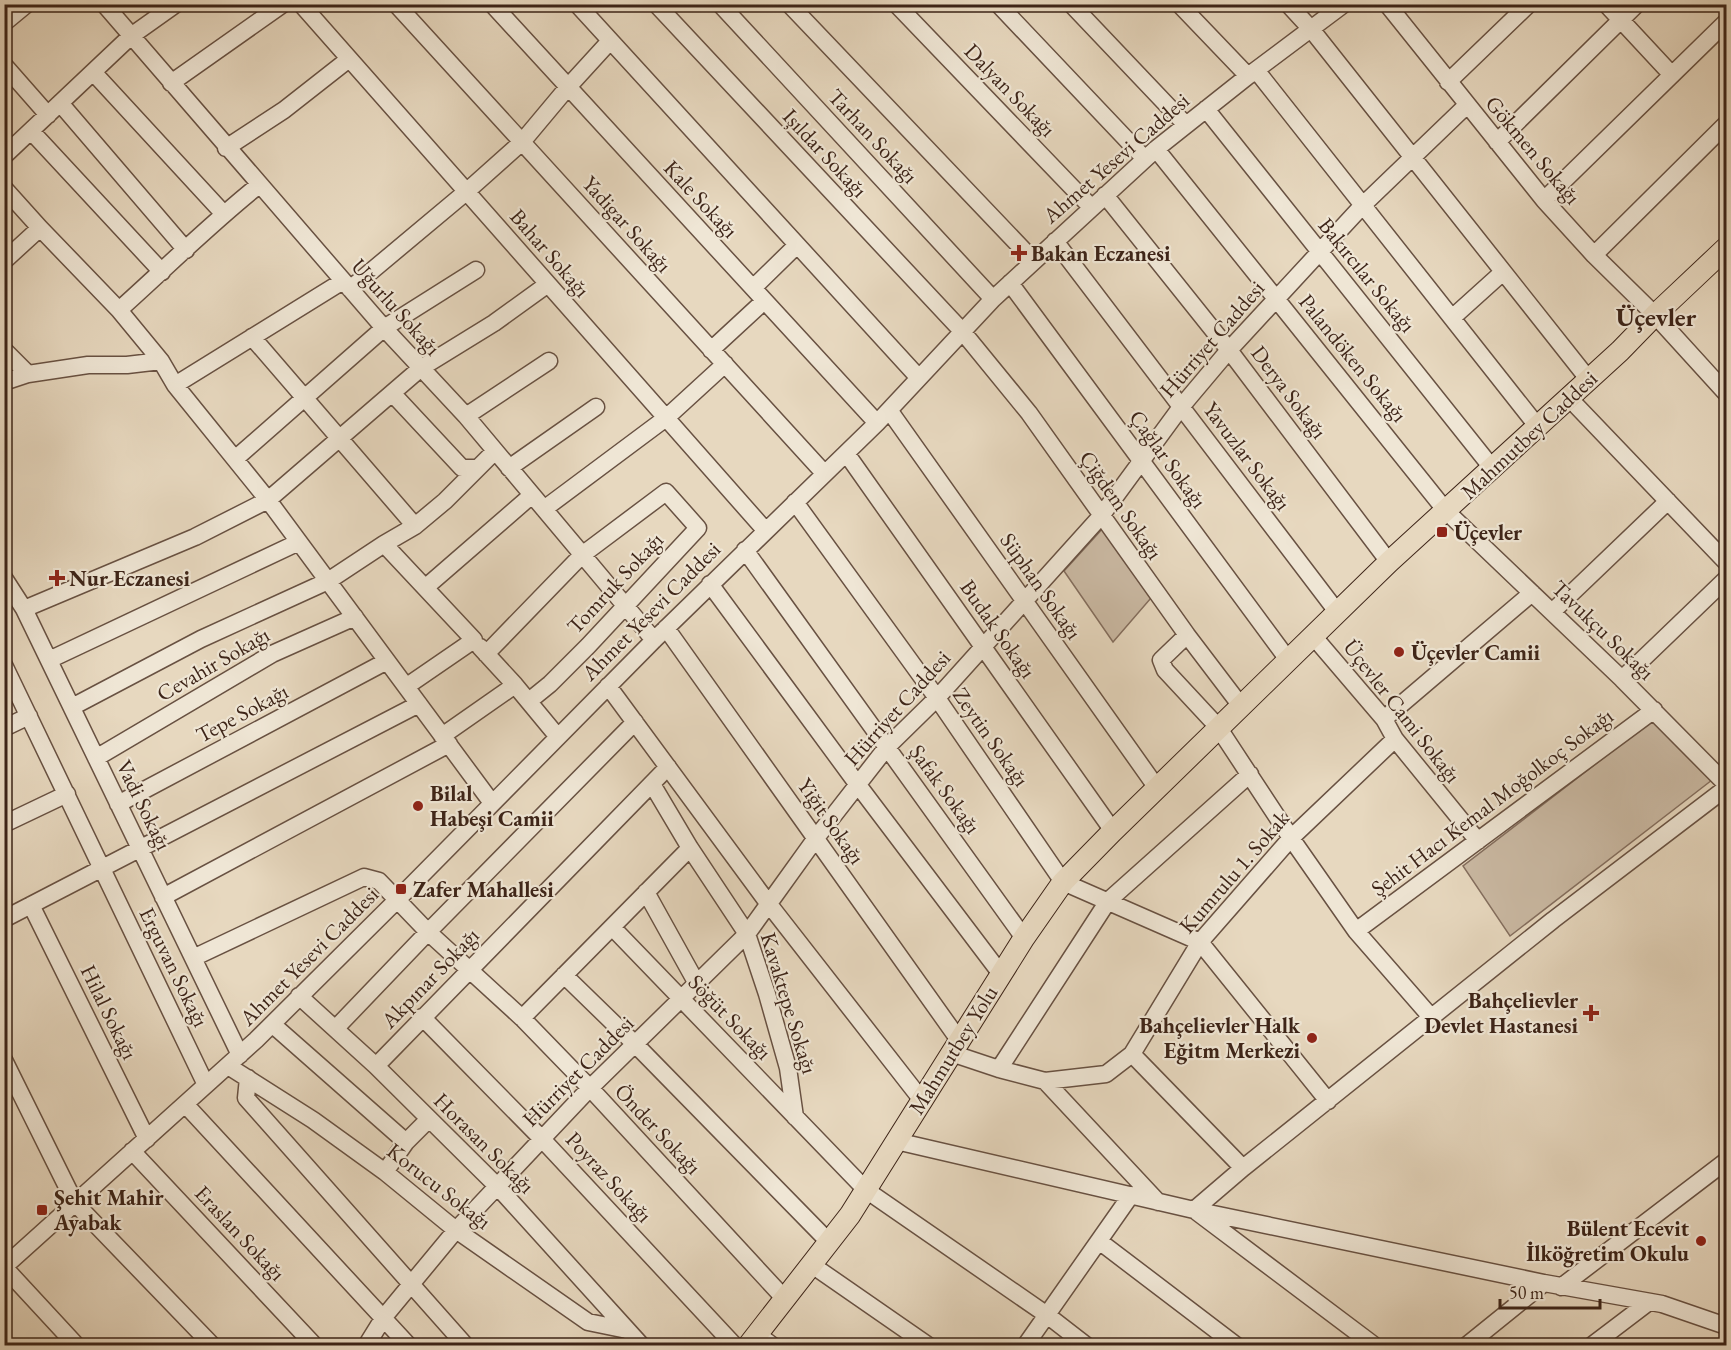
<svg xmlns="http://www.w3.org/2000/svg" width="1731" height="1350" font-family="'EB Garamond',serif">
  <rect width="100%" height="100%" fill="#e7d8bf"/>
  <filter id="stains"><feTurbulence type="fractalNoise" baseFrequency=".00333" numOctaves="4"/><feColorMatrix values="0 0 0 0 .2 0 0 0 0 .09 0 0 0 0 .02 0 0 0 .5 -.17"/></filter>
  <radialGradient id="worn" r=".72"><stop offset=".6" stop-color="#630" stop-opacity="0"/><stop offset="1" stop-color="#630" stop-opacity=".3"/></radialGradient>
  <path fill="#cab9a3" stroke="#846e5e" stroke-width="1.5" d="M1104,527L1151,598L1113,642L1064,571Z
    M1654,719L1712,780L1510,936L1463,866Z"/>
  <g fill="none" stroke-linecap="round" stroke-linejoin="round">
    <g stroke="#685142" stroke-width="19">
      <path id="minor" d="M104,4L384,328L466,416L654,640
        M301,4L765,530
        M396,4L824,473
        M492,4L877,423
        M577,4L919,378
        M656,4L962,331L1029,413L1187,635L1241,706
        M720,4L993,299
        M789,4L1034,261
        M896,4L1091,207
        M998,4L1145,159
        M1071,4L1186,125
        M1179,4L1248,76
        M1288,4L1311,29L1589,380
        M1387,4L1544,200L1594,255L1655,315L1726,393
        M1606,4L1672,75
        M4,23L27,4
        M4,65L48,115
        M1256,70L1538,427
        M93,72L223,213
        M1448,82L1529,4
        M171,83L283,4
        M60,103L186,250
        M1206,109L1493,469
        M31,131L162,272
        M1497,142L1637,4
        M226,148L284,110L349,59
        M1156,149L1446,511L1622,679L1726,784
        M4,156L131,36L176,4
        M4,188L40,228L119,310L161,361L175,385L268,500L492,803
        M1105,195L1229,350L1389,562
        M1544,200L1726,22
        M1055,241L1338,613
        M1594,255L1726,124
        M4,261L40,228
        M1010,283L1289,661
        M753,288L797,245
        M350,289L466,192L522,142L568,87L610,41
        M119,310C166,268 210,224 259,185
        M1452,318L1503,272
        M252,337L415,526
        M4,350L28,374
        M711,350L764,301
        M4,382L28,374L88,365H127L161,361
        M175,385L343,281
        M392,393L462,468H478L495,451
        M1569,398L1726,562
        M889,410L1157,788
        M466,416L549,361
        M846,453L1113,831
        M235,459L384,328L476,270
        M509,468L596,407
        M795,502L937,698L1063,882L1200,942L1328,1101
        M544,509L666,418L725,364
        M384,544L474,640L407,686
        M745,550L1024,938
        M4,578L24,609L240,1055
        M710,584L858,785L1001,974
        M426,587L532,495
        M24,609L195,537L268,500L421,368L494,323L548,284
        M1552,612L1668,501
        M666,628L959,1040
        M1187,635L1161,660L1165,670L1218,727L1291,838L1356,931L1431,1017
        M1314,637L1384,719L1395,739L1478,841
        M480,647L515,685L558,737
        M486,654L582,555L666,492L698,528L588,646L550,684L529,701
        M49,660L299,542
        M4,665L206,1085
        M1622,679L1726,579
        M608,686L768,903L921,1099
        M72,707L201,639L328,581L384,544L415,526L445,501L478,468
        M1384,719L1532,593
        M4,728L29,716
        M442,736L515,685
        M96,758L272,654L355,617
        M652,784L690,848L747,934L767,994L788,1068L795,1117
        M118,804L387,661
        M4,824L67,794
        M646,892L696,982
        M163,897L449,744
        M31,905L147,1139
        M4,919L419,704
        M612,927L866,1190L1047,1315L1087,1346
        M1356,931L1654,710
        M193,958L364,877L379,881L428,932L522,1018L590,1088L784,1298
        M564,975L636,1045L829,1242
        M299,996L376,1066L497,1186L642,1346
        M422,1017L542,1139L735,1346
        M522,1018L690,848
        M272,1024L406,1142
        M336,1028L428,932L635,722
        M951,1053L999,1069L1045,1081L1106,1074L1132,1054L1200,942L1291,838L1395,739
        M1132,1054L1243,1168
        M4,1060L75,1203L213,1346
        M228,1066L313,1120L385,1172L456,1230L588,1322L627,1330
        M376,1066L668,767
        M999,1069L1108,901L1250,774
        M248,1078L246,1098L466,1346
        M1045,1081L1158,1202
        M185,1104L409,1346
        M896,1141L1194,1210L1544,1283L1662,1304L1726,1326
        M132,1151L315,1346
        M385,1172L406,1142L429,1119
        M1194,1210L1243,1168L1553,920L1726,788
        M1197,1212L1375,1346
        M1099,1241L1237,1346
        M812,1265L929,1346
        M4,1267L256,1040L397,900L654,640L877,423L993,299L1156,149L1248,76L1344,4
        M4,1267L77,1346
        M1561,1287L1726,1161
        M757,1334L773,1346
        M366,1346L384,1317L456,1230L590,1088L747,934L816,838L887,747L937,698L1101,516L1181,407L1229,350L1363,205L1467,105
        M1025,1346L1131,1195
        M1466,1346L1544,1283
        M1591,1346L1649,1302"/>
    </g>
    <g stroke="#3d2418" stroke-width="23">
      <path id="major" d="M748,1346L850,1215L1024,938L1063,882L1113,831L1389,562L1620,351L1655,315L1726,248"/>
    </g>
    <use href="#minor" stroke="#efe6d5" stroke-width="16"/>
    <use href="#major" stroke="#e7d8bf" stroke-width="21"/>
  </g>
  <g fill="#8f2418" stroke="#efe6d5" stroke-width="2">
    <path d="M1016 244h6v6h6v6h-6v6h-6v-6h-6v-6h6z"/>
    <rect x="1436" y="526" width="12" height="12" rx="3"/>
    <path d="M54 569h6v6h6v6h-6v6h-6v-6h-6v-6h6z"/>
    <circle cx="1399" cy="652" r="6"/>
    <circle cx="418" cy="806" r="6"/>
    <rect x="395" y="883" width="12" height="12" rx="3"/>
    <path d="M1588 1004h6v6h6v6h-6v6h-6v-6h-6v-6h6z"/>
    <circle cx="1312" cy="1038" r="6"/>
    <rect x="36" y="1204" width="12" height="12" rx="3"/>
    <circle cx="1701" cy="1241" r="6"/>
  </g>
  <g text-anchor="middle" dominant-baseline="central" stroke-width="4.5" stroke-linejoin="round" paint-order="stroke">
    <g font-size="22" fill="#3d2418" stroke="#efe6d5">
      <text transform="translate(1010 90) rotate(46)">Dalyan Sokağı</text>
      <text transform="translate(873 136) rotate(47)">Tarhan Sokağı</text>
      <text transform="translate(1533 150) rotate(50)">Gökmen Sokağı</text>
      <text transform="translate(825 153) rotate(47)">Işıldar Sokağı</text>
      <text transform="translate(1116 158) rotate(-41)">Ahmet Yesevi Caddesi</text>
      <text transform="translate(701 199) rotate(47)">Kale Sokağı</text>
      <text transform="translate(627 224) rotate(48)">Yadigar Sokağı</text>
      <text transform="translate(550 253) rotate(49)">Bahar Sokağı</text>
      <text transform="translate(1367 275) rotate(51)">Bakırcılar Sokağı</text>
      <text transform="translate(396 307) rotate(48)">Uğurlu Sokağı</text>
      <text transform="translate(1212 339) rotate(-49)">Hürriyet Caddesi</text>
      <text transform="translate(1353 358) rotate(51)">Palandöken Sokağı</text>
      <text transform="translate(1289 392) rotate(53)">Derya Sokağı</text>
      <text transform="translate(1529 435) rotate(-43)">Mahmutbey Caddesi</text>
      <text transform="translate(1247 456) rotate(53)">Yavuzlar Sokağı</text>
      <text transform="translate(1168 459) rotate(54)">Çağlar Sokağı</text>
      <text transform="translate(1121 505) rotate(55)">Çiğdem Sokağı</text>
      <text transform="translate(615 583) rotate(-47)">Tomruk Sokağı</text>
      <text transform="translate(1041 586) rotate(55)">Süphan Sokağı</text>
      <text transform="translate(651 611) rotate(-45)">Ahmet Yesevi Caddesi</text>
      <text transform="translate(998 629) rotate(55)">Budak Sokağı</text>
      <text transform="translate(1603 630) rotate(44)">Tavukçu Sokağı</text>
      <text transform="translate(213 664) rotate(-30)">Cevahir Sokağı</text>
      <text transform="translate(897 708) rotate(-48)">Hürriyet Caddesi</text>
      <text transform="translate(1402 711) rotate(52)">Üçevler Cami Sokağı</text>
      <text transform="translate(242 713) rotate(-28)">Tepe Sokağı</text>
      <text transform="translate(991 737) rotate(55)">Zeytin Sokağı</text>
      <text transform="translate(945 789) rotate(54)">Şafak Sokağı</text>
      <text transform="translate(1492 802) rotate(-37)">Şehit Hacı Kemal Moğolkoç Sokağı</text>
      <text transform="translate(144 805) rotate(64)">Vadi Sokağı</text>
      <text transform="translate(831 821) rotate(55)">Yiğit Sokağı</text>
      <text transform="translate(1234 872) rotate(-49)">Kumrulu 1. Sokak</text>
      <text transform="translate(309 956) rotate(-45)">Ahmet Yesevi Caddesi</text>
      <text transform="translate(174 967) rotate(64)">Erguvan Sokağı</text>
      <text transform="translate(430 978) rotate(-46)">Akpınar Sokağı</text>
      <text transform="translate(789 1003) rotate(73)">Kavaktepe Sokağı</text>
      <text transform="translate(109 1012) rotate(64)">Hilal Sokağı</text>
      <text transform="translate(730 1017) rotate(46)">Söğüt Sokağı</text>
      <text transform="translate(953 1050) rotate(-58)">Mahmutbey Yolu</text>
      <text transform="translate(578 1071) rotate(-45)">Hürriyet Caddesi</text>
      <text transform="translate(658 1129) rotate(47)">Önder Sokağı</text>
      <text transform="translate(484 1143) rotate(45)">Horasan Sokağı</text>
      <text transform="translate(609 1177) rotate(47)">Poyraz Sokağı</text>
      <text transform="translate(439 1186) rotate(38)">Korucu Sokağı</text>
      <text transform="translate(240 1233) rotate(47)">Eraslan Sokağı</text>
    </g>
    <g font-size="22" font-weight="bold" fill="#3d2418" stroke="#efe6d5" text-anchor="start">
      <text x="1031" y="253">Bakan Eczanesi</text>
      <text x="1454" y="532">Üçevler</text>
      <text x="69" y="578">Nur Eczanesi</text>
      <text x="1411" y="652">Üçevler Camii</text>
      <text x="430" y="793">Bilal<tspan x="430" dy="25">Habeşi Camii</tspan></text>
      <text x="413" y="889">Zafer Mahallesi</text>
      <text x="1578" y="1000" text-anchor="end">Bahçelievler<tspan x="1578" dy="25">Devlet Hastanesi</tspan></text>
      <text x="1300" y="1025" text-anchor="end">Bahçelievler Halk<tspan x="1300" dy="25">Eğitm Merkezi</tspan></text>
      <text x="54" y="1197">Şehit Mahir<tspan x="54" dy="25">Ayabak</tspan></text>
      <text x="1689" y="1228" text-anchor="end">Bülent Ecevit<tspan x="1689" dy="25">İlköğretim Okulu</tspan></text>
    </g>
    <g font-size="26" font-weight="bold" fill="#3d2418" stroke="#efe6d5">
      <text x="1656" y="317">Üçevler</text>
    </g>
  </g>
  <rect width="1731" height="1350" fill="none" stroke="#e7d8bf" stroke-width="24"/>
  <rect x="6" y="6" width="1719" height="1338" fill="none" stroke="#3d2418" stroke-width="3"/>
  <rect x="12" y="12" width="1707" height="1326" fill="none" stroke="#3d2418" stroke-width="1.5"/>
  <path d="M1500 1299v9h100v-9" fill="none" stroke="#3d2418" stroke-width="3"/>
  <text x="1509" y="1299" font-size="18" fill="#3d2418" stroke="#efe6d5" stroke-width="4.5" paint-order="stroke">50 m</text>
  <rect width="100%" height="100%" filter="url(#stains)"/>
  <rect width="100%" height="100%" fill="url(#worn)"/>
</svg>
